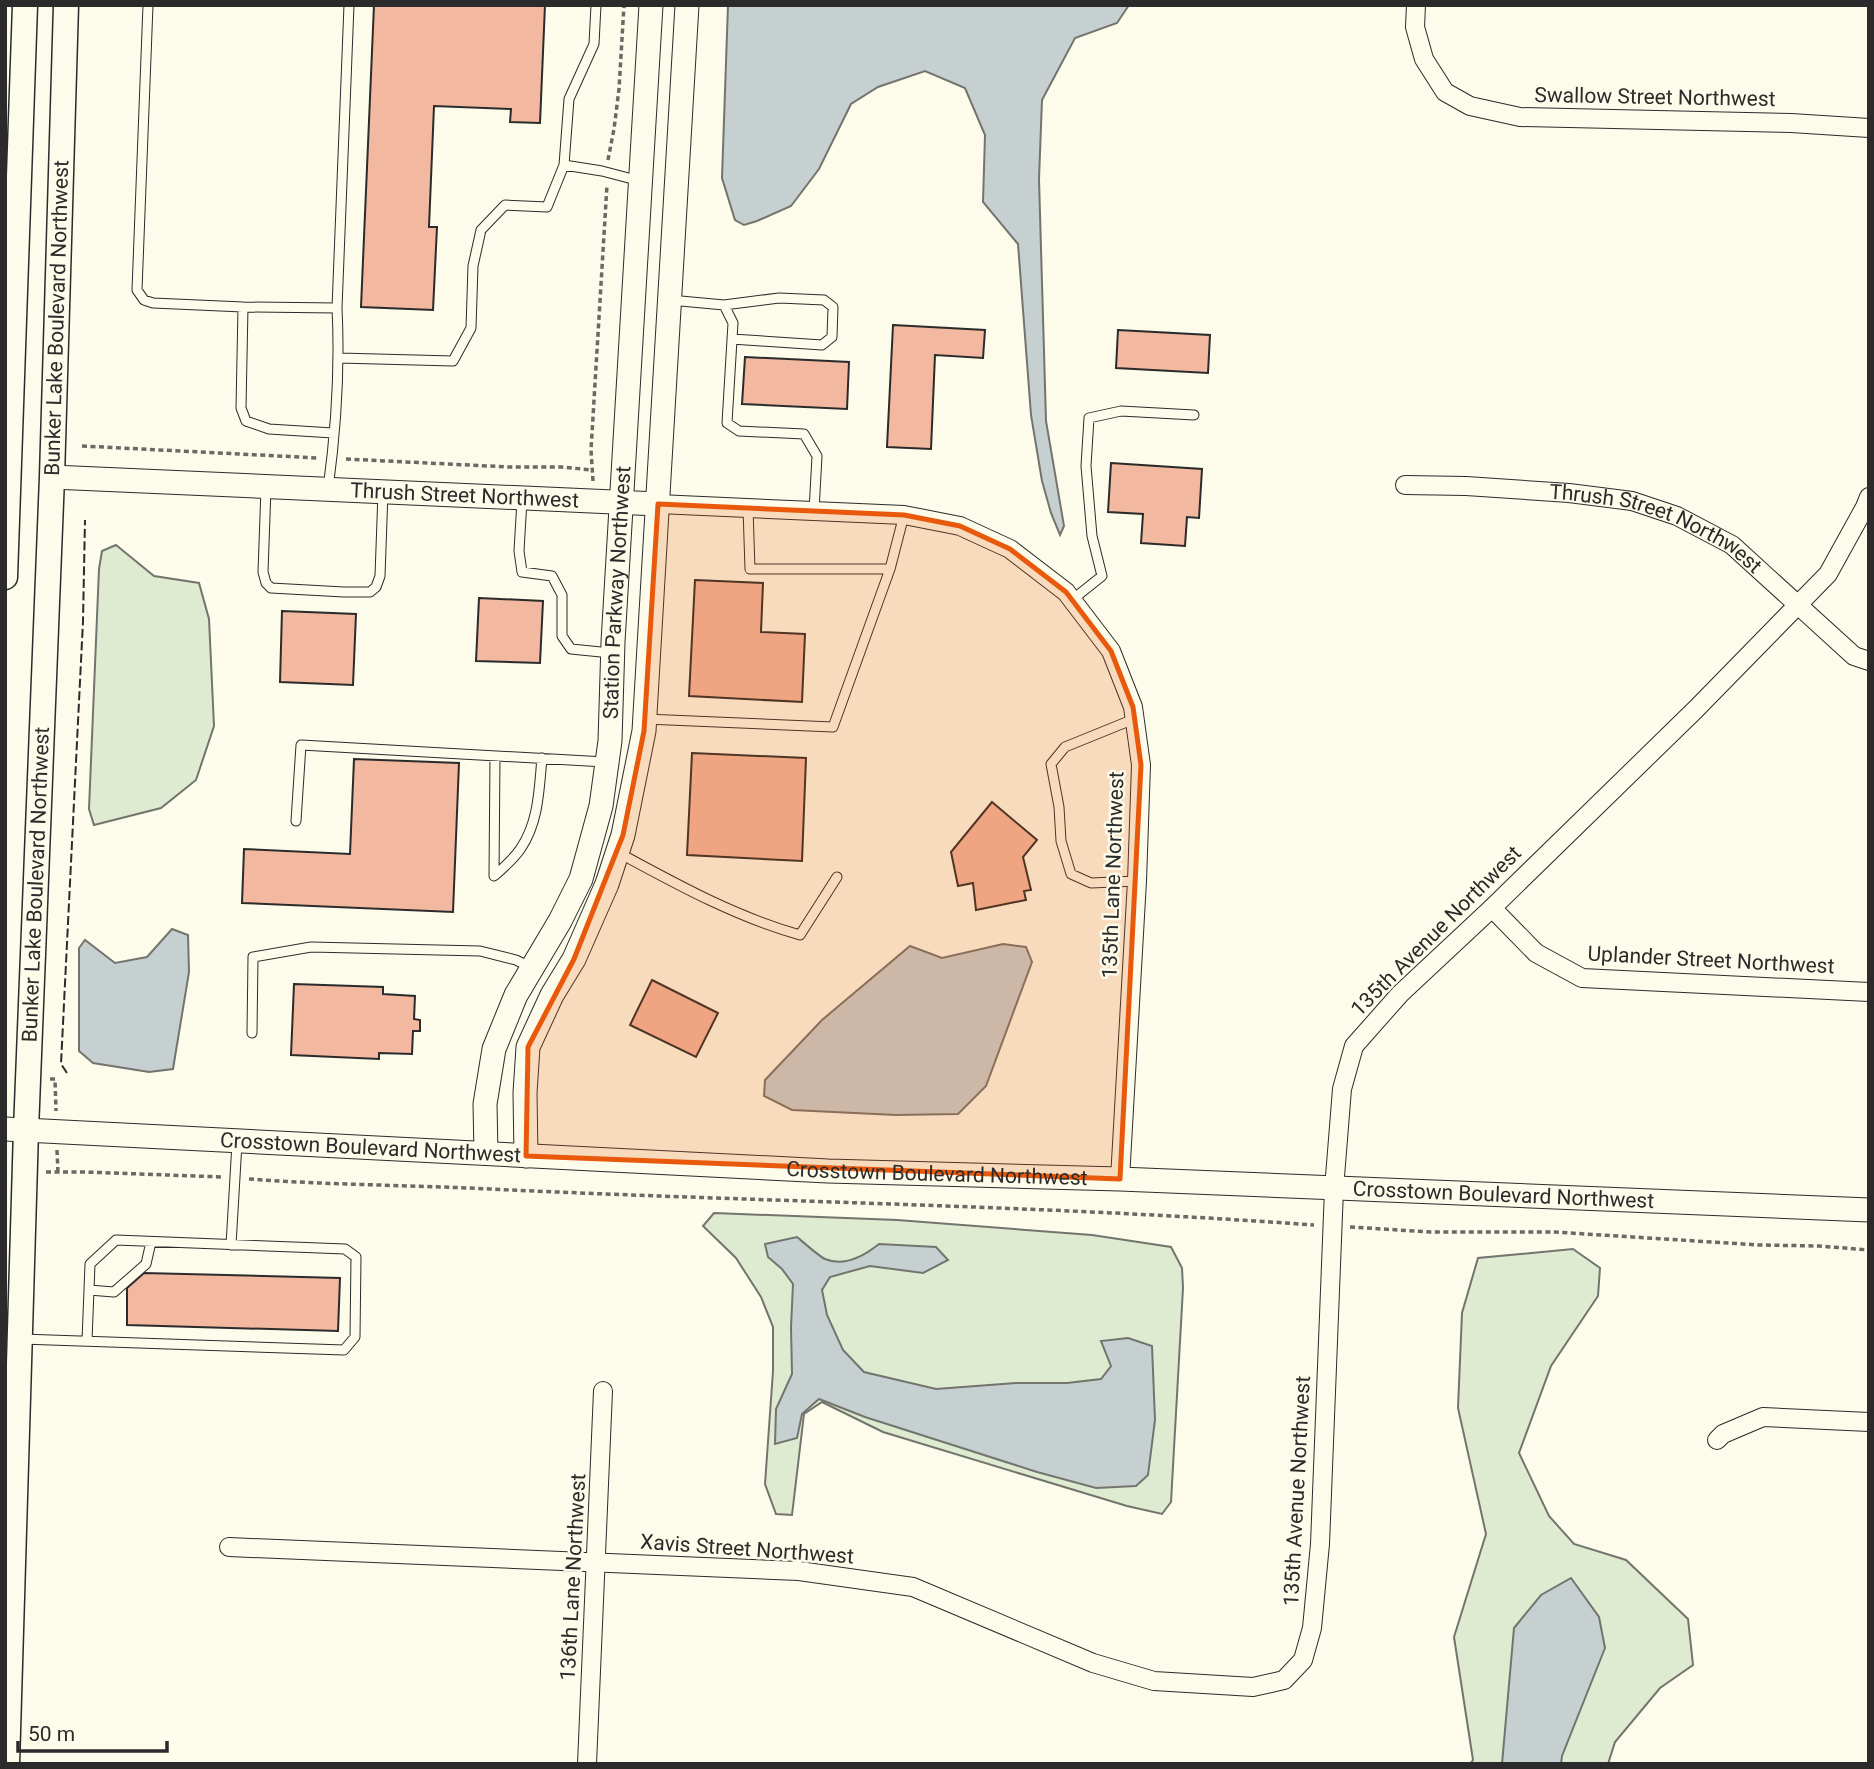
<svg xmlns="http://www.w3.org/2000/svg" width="1874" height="1769" font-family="Roboto,sans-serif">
  <rect width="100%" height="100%" fill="#fdfbea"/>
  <path fill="#deebd1" stroke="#74746e" stroke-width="2" d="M116,545L154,576L199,583L209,619L214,726L196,780L161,808L94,825L89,809L99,569L102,551Z
    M714,1213L897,1220L1092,1235L1171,1247L1182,1268L1183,1288L1171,1502L1162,1514L1127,1506L883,1432L822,1402L804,1414L792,1515L776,1514L765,1484L773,1371V1327L761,1297L736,1258L703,1226Z
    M1573,1249L1600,1268L1598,1296L1551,1366L1519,1453L1549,1516L1574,1544L1626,1560L1688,1619L1693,1665L1660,1688L1615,1742L1608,1764H1470L1473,1760L1454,1637L1486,1534L1458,1408L1462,1313L1478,1258Z"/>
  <path fill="#c7d0d0" stroke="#74746e" stroke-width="2" d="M728,5H1129L1117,23L1075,38L1042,100L1039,179L1046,421L1064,526L1060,535L1051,513L1042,481L1031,415L1018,244L983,202L985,135L965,88L925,71L878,87L851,104L819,169L791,206L757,221L744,225L735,220L722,178Z
    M172,929L188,935L189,972L173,1069L149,1072L93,1063L79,1051V948L85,940L115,963L147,957Z
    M1003,944L1026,947L1032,962L986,1086L958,1114L896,1115L792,1110L764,1096L765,1080L822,1020L910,946L942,958Z
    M797,1237C803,1242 820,1257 825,1259C844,1267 864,1256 879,1244L936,1247L948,1260L923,1273L870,1266L830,1277L822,1290L827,1315L843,1350L864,1372L936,1389L1016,1383H1067L1101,1379L1111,1366L1101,1341L1128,1338L1152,1346L1155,1420L1148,1475L1136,1486L1096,1488L1037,1472L865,1417L819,1399L802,1414L797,1438L775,1444L776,1409L792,1374L791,1327L793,1284L782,1269L768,1257L765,1244Z
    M1571,1578L1599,1617L1605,1648L1562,1756L1561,1764H1502L1514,1628L1541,1595Z"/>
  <path fill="#f2b8a0" stroke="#2b2b2b" stroke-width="2" d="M374,5H545L540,123L510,122L511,109L434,106L429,227H437L433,310L361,307Z
    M893,325L985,330L983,358L935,355L931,449L887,447Z
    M1118,330L1210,335L1208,373L1116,368Z
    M745,357L849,362L847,409L742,404Z
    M1111,463L1202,469L1199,518L1187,517L1185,546L1141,543L1143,514L1108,512Z
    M695,580L763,583L761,632L805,634L802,702L689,696Z
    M479,598L543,601L540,663L476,661Z
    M282,611L356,614L353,685L280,682Z
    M692,753L806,758L802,861L687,855Z
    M354,759L459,763L453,912L242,903L244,849L350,854Z
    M992,802L1037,840L1023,857L1031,890L1024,891L1026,900L976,910L973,883L958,886L951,852Z
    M652,980L718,1013L696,1057L630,1025Z
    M294,984L383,987V994L415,996L414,1019L420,1020V1031H413L412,1054L379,1053V1059L291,1055Z
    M144,1273L340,1278L338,1331L127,1325V1288Z"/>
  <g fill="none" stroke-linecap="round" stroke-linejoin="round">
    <g stroke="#2b2b2b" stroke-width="11">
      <path id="service" d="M148,5L137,290L144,300L153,303L243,307L241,408L246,421L269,429L333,433
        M564,165L569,99L594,44L596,5
        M670,300L724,305L733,323L727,423L739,431L804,434L817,456L814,511
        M724,305L779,298L824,300L833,307L832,337L822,345L732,339
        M243,307L337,308
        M339,358L453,361L471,328L473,266L481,230L505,205L547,207L564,165L602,171L640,181
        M266,488L263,572L266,583L271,588L344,592H370L376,587L380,576L383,492
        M328,489C336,430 340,367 337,308L349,5
        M522,500L519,551L522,572L552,576L562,595V636L571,649L611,653
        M748,508L750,569H890L904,515
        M1072,600L1102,576L1092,536L1086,466L1089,418L1121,411L1194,415
        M645,719L833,727L890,569
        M1134,719L1065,747L1051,764L1059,807L1061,841L1071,874L1091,883L1137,881
        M495,756L494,876C503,868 514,859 521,848C539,821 539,789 542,758
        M296,821L301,745L605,762
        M619,853C678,885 736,917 800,935L837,877
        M252,1033L253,957L311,947L480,951L516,960L530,967
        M231,1245L237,1143
        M89,1290L114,1292L146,1264L151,1242
        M21,1339L344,1350L355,1337L356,1257L345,1249L116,1240L90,1264L87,1341"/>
    </g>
    <g stroke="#2b2b2b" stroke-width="20">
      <g id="minor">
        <path d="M1416,5L1415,27L1424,59L1445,92L1470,106L1520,117L1791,123L1869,128"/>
        <path id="s1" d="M1405,485L1466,486L1569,493L1632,501L1677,516L1732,545L1854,656L1869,661"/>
        <path d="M658,504L904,515L960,526L1010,549L1066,592L1111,651L1133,707L1141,765L1137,881L1120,1179"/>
        <path d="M1492,908L1536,953L1582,978L1869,992"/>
        <path d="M1717,1440L1723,1434L1763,1417L1869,1422"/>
        <path d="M229,1547L799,1571L913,1587L1093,1663L1154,1681L1253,1687L1284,1680L1303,1660L1312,1628L1320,1544L1334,1189L1342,1089L1354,1046L1400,994L1492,908L1696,709L1828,574L1865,507L1869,497"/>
        <path d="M587,1764L603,1391"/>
      </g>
    </g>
    <g stroke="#2b2b2b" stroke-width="25">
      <g id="tertiary">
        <path id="s2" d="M52,477L658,504"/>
        <path id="s3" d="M5,1129L828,1171L1120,1179L1869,1210"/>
        <path id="s4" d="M486,1153L485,1104L494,1049L516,995L560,921L581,879L601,806L610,741L613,642L651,5"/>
        <path d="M526,1156L525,1093L528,1047L552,995L574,959L607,884L623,835L644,731L687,5"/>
      </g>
    </g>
    <g stroke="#2b2b2b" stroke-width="27">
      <g id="secondary">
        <path d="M5,577L25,5"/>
        <path id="s5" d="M7,1764L26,1130L52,477L66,5"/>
      </g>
    </g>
    <path stroke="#6a6964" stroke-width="3.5" stroke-dasharray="5 3.5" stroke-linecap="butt" d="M608,160L614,129L619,89L624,5
      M82,446L318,458
      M346,459L509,467H561L592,470
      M593,481L591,450L607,185
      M50,1079H55L56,1111
      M57,1150L58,1173
      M46,1172H85L223,1177
      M249,1179C329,1185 409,1185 490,1189C764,1202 1040,1205 1314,1225
      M1350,1227L1431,1232H1554L1759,1245L1819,1246L1869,1250"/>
    <use href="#service" stroke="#fdfbea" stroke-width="9"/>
    <use href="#minor" stroke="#fdfbea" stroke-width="18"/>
    <use href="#tertiary" stroke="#fdfbea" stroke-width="23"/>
    <use href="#secondary" stroke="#fdfbea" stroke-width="24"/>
    <path stroke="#2b2b2b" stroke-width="2" stroke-dasharray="9 3.5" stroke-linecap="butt" d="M67,1073L61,1064L83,621L85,520"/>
  </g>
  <path fill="#e8590c" fill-opacity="0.2" stroke="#e8590c" stroke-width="5" stroke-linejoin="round" d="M658,504L904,515L960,526L1010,549L1066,592L1111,651L1133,707L1141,765L1120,1179L526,1156L528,1047L574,959L623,835L644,731Z"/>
  <g text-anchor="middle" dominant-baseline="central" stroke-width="5" stroke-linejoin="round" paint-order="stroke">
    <g font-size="21" fill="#2b2b2b" stroke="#fdfbea">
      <text transform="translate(1655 97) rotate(1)">Swallow Street Northwest</text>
      <text stroke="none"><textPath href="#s5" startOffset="1447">Bunker Lake Boulevard Northwest</textPath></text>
      <text stroke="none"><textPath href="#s2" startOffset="413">Thrush Street Northwest</textPath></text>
      <text stroke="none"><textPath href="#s1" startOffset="259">Thrush Street Northwest</textPath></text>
      <text stroke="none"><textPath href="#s4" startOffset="586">Station Parkway Northwest</textPath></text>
      <text transform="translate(1113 875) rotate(-88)">135th Lane Northwest</text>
      <text stroke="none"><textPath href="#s5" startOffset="880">Bunker Lake Boulevard Northwest</textPath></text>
      <text transform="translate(1436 931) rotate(-45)">135th Avenue Northwest</text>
      <text transform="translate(1711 960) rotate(3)">Uplander Street Northwest</text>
      <text stroke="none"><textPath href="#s3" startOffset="366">Crosstown Boulevard Northwest</textPath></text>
      <text stroke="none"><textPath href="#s3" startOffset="933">Crosstown Boulevard Northwest</textPath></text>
      <text stroke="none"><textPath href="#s3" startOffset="1500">Crosstown Boulevard Northwest</textPath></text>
      <text transform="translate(1297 1491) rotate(-87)">135th Avenue Northwest</text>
      <text transform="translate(747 1549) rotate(4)">Xavis Street Northwest</text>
      <text transform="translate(573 1577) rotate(-87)">136th Lane Northwest</text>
    </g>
  </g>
  <rect width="1874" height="1769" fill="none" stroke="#2b2b2b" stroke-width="14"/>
  <path d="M18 1741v10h149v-10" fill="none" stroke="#2b2b2b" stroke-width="3.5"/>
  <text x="28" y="1741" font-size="21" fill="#2b2b2b" stroke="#fdfbea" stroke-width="5" paint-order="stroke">50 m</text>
</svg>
